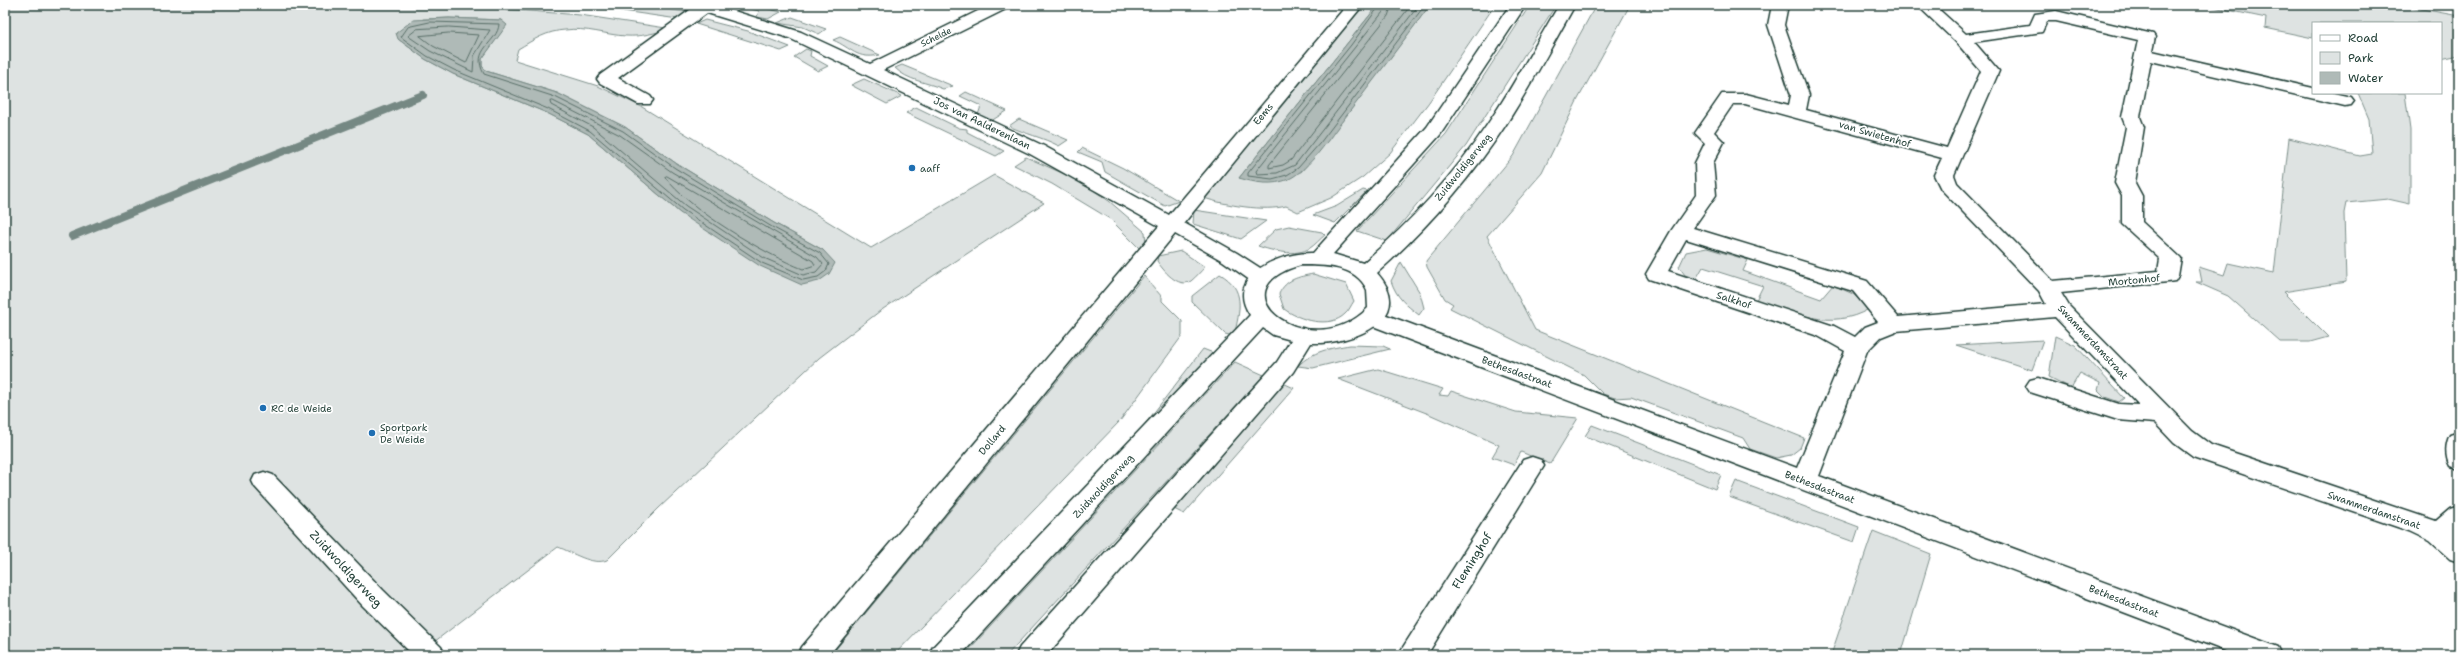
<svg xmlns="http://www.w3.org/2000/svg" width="2464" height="660" font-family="'Shantell Sans',sans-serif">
  <rect width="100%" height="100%" fill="#fff"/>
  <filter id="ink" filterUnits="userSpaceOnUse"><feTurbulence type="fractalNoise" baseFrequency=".025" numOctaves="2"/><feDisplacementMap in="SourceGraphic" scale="8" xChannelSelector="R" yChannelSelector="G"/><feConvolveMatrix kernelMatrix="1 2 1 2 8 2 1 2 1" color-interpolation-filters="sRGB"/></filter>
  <g filter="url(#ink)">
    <path fill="#dee3e2" stroke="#7e908b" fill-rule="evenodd" d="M5,5H453L580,15L666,28L669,29C655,33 641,37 626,36C606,35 586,27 565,30C547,31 533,40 518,49L515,60L598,86L642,107L871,248L994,175L1044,203L880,311L819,358L659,508L607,560C592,566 572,552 558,547L417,655H5ZM449,18L501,20L506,25L482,59V66L486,71L557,93L625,127L677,164L774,223L823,250L680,213L588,134L547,113L453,74L425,59L398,39L423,19Z
      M539,5H637L687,12L678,19L609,9Z
      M734,5H754L781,12L768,19L757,17L759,11Z
      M1361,5H1378L1239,178L1301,172L1323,146L1430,5H1495L1429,102L1390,153L1363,177L1331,198L1298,212L1286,206C1265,212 1225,205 1204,198Z
      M1530,5H1556L1466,146L1387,241L1357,231L1446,134Z
      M1596,5H1630L1577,101L1542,173L1487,236L1535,330L1804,438L1800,448L1791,455L1776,458L1750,449L1743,438L1631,397L1615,398L1603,394L1584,375L1450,308L1453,304L1445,299L1427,267L1426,261L1430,256L1513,156Z
      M2204,5H2401L2459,16V55L2441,59V23H2313V38L2265,28L2266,18Z
      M792,17L826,29L819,34L803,27L777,23Z
      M705,20L748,31L790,47L781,51L696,24Z
      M840,37L880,55C856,60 852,48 833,40Z
      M806,49L811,51L810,56L828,66L818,71L794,57Z
      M902,65L953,86L943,89C927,82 908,81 895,68Z
      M864,79L902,96L887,104L851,85Z
      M966,92L1007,111L991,121L978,115L981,106L960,96Z
      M2358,93H2405L2410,130V204L2388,199L2346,203L2344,213L2346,282L2283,292L2328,337L2310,342H2280L2228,296L2196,282H2202L2199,267L2224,275L2228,263L2274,273L2289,138L2360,156L2372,154L2369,119Z
      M916,107L959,128L967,129V132L1004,151L996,156L906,113Z
      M1019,119L1068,140L1059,146C1042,137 1025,134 1009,126Z
      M1082,148L1123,168L1179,201L1165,206L1105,172L1102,162L1078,152Z
      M1026,157L1080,181L1109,201L1145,232L1146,244L1140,249L1110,219L1052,184L1014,165Z
      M1363,190L1367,191L1335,223L1313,215L1337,206Z
      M1194,210L1266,221L1241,239L1193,224Z
      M1289,226L1322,232L1325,235C1320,239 1315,245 1310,248C1296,257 1272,251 1258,246L1276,229Z
      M1707,248L1748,260L1743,271L1821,299L1833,285L1853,294L1869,309C1831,331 1794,313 1756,300L1763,286L1703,267L1696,279L1685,275L1679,267L1686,252Z
      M1181,251L1205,267C1201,271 1196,277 1191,281C1178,289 1163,270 1157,261L1158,256Z
      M1401,262L1420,293L1424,308L1419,315C1405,304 1397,298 1391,281Z
      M1220,274C1246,289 1240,310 1234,336L1225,334L1192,302V296Z
      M1313,274L1346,284L1354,301C1351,305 1349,311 1345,314C1330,329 1299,320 1284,309L1279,294C1286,279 1298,277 1313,274Z
      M1144,276L1162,297V301L1182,321V336L1120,421L894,655H831Z
      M2055,336L2075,345L2124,398L2119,402L2105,397L2098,390L2100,383L2080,373L2071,388L2049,377Z
      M2043,340L2032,370L1956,345Z
      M1350,345L1383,346L1390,349L1313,368L1298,366C1312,351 1331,348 1350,345Z
      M1203,349L1216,354L932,655H924L1145,424Z
      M1235,362L1264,375L1007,655H964Z
      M1378,369L1443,389L1439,395L1448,396L1451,391L1516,412L1578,418L1550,464L1521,452L1514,465L1492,457L1499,445L1429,414L1338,379Z
      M1283,383L1294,388L1184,514L1172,508Z
      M1592,425L1721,475L1715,489L1585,436Z
      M1736,481L1859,527L1854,542L1729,497Z
      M1873,531L1931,554L1901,655H1831Z"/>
    <path fill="#afbab7" stroke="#758883" d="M1378,5H1430C1402,43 1373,81 1344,119C1330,137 1310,169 1289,179C1272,186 1256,183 1239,178Z
      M449,18L501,20L507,25L482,59V66L486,71L557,93L625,127L677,164L774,223L823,250L835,263L829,274L819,281L802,285L760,266L680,213L588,134L547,113L453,74L425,59L398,39L396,33L413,20Z"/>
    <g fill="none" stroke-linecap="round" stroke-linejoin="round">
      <path stroke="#596f68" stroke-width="1" d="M1380,5L1351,45L1248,173V176L1272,179L1287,175L1298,168L1320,143L1425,5
        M1386,5L1383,12L1256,171L1257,174L1277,173L1295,165L1419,5
        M1392,5L1388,16L1269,165V168L1283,165L1291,160L1411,5
        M430,22L499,24C498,43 470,49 484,74L555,97L623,131L675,168L772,227L820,253L829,264L826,271L818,277L803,280L762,263L683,210L590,131L548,109L454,70L427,56L401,37L408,27Z
        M449,27L490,30L474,56L473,72L430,51L408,36L417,29Z
        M449,33L479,35L466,63L433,46L420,36Z
        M553,101L620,135L672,172L817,257L823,264L816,272L803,275L764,258L686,206L593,127L551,105L550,102Z
        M667,176L813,261L815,265L803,269C766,255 688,209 665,177Z"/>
      <path stroke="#758883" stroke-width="8" d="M72,236L423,95"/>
      <g stroke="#1f3d34" stroke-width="3">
        <path id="minor" d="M679,5H715L801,32L870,64L990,5H1010L1008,8L883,70L1044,146L1169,215L1347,5H1363L1184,223L1237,253L1268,273L1272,278L1268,283L1261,284L1254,283L1223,261L1175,234L829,655H798L802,647L1159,226L1030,154L864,74L789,38L707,13L618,78L650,96L653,100L650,104H638L600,83L597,79L600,75L690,10L681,8Z
          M1772,5H1788L1784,25L1809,95L1806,110L1947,148L1981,71L1956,42L1917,5H1934L1966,34L2030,25L2035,14L2056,11L2153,34L2155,37L2152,51L2313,88V93H2333L2351,97L2354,101L2351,105L2345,106L2151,61L2140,117L2144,127L2135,183L2142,196V222L2181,258L2178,276L2175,281L2168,282L2061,293L2069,306L2192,431L2211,445L2436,521L2450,509L2459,506V531L2456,534L2459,537V562L2450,559L2430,541L2409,531L2193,457L2174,443L2155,423L2118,420L2030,392L2026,386L2030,380L2038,378L2119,404L2139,405L2055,317L1896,331L1881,337L1867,351L1819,476L2278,647L2282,655H2236L1365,323L1362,318L1365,313L1373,311L1381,313L1797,468L1845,351L1818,336L1649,279L1646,274L1671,231L1696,195L1695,163L1705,143L1695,133L1722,94H1746L1789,105L1791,95L1768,25ZM2047,21H2056L2138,40L2122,117L2126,127L2115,183L2122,196V224L2160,259L2158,271L2053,281L1957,183L1954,175L1999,71L1974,42L2042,32ZM1733,104H1745L1942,158L1934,175L1941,189L2039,291L2046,304L1898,317L1867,281L1693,228L1716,195L1713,163L1724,142L1714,132ZM1686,239L1853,291L1878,322L1865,327L1855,337L1834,326L1668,271Z
          M2459,432V469L2450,466C2445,457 2445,444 2450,435Z
          M1532,457L1541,460L1544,466L1427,655H1398L1523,460Z
          M264,472L273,475L383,590L441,647L445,655H413L363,606L255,487L252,481L255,475Z"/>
      </g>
      <g stroke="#1f3d34" stroke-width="3">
        <path id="major" d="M1510,5H1526L1440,135L1333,254L1363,263C1410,223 1453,176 1487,125C1513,87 1535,45 1559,5H1575C1552,46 1530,87 1505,126C1469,181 1425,230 1377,273C1419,320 1350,345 1311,343L1293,372L1047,655H1016L1020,647L1277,362L1291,340L1273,335L1263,328L961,655H929L933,647L1250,315C1223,275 1281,252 1313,253L1427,127ZM1301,265C1324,265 1356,265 1367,290L1368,308C1310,367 1211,290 1301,265Z"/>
      </g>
      <use href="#minor" fill="#fff" fill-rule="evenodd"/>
      <use href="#major" fill="#fff" fill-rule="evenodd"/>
    </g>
  </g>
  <g fill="#1f6fb2" stroke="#fff" stroke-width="1.5">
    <circle cx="912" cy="168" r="4"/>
    <circle cx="263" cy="408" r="4"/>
    <circle cx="372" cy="433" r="4"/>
  </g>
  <g text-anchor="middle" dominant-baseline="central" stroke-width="3.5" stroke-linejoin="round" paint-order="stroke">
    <g font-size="9" fill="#1f3d34" stroke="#fff">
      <text transform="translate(936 37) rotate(-26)">Schelde</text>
    </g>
    <g font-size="10" fill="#1f3d34" stroke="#fff">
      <text transform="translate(1263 114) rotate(-50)">Eems</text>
      <text transform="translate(982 123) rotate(26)">Jos van Aalderenlaan</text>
      <text transform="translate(1875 134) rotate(16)">van Swietenhof</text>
      <text transform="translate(1463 167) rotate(-51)">Zuidwoldigerweg</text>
      <text transform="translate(2134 280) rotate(-5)">Mortonhof</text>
      <text transform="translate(1734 300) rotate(18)">Salkhof</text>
      <text transform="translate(2093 342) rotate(47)">Swammerdamstraat</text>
      <text transform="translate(1517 372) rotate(20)">Bethesdastraat</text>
      <text transform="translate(992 440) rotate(-50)">Dollard</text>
      <text transform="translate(1103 486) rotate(-47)">Zuidwoldigerweg</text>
      <text transform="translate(1820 487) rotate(21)">Bethesdastraat</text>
      <text transform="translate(2374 510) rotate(19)">Swammerdamstraat</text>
      <text transform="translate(2124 601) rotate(21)">Bethesdastraat</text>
    </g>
    <g font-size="10" fill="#1f3d34" stroke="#fff" text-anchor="start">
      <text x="920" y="168">aaff</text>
      <text x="271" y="408">RC de Weide</text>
      <text x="380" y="427">Sportpark<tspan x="380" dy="12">De Weide</tspan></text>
    </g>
    <g font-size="12" fill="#1f3d34" stroke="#fff">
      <text transform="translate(1472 561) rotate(-58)">Fleminghof</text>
      <text transform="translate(346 569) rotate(47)">Zuidwoldigerweg</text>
    </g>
  </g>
  <rect width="2464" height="660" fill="none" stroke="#fff" stroke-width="20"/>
  <rect x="10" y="10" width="2444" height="640" fill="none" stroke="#1f3d34" stroke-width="1.5" filter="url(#ink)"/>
  <rect x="2312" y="22" width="130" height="72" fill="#ffffff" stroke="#a5b1ae"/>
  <rect x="2320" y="35" width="20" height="6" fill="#ffffff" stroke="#a5b1ae"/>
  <text x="2348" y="42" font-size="12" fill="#1f3d34">Road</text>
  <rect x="2320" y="52" width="20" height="12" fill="#dee3e2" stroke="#a5b1ae"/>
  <text x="2348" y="62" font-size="12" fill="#1f3d34">Park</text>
  <rect x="2320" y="72" width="20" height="12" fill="#afbab7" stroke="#a5b1ae"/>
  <text x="2348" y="82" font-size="12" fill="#1f3d34">Water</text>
</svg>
